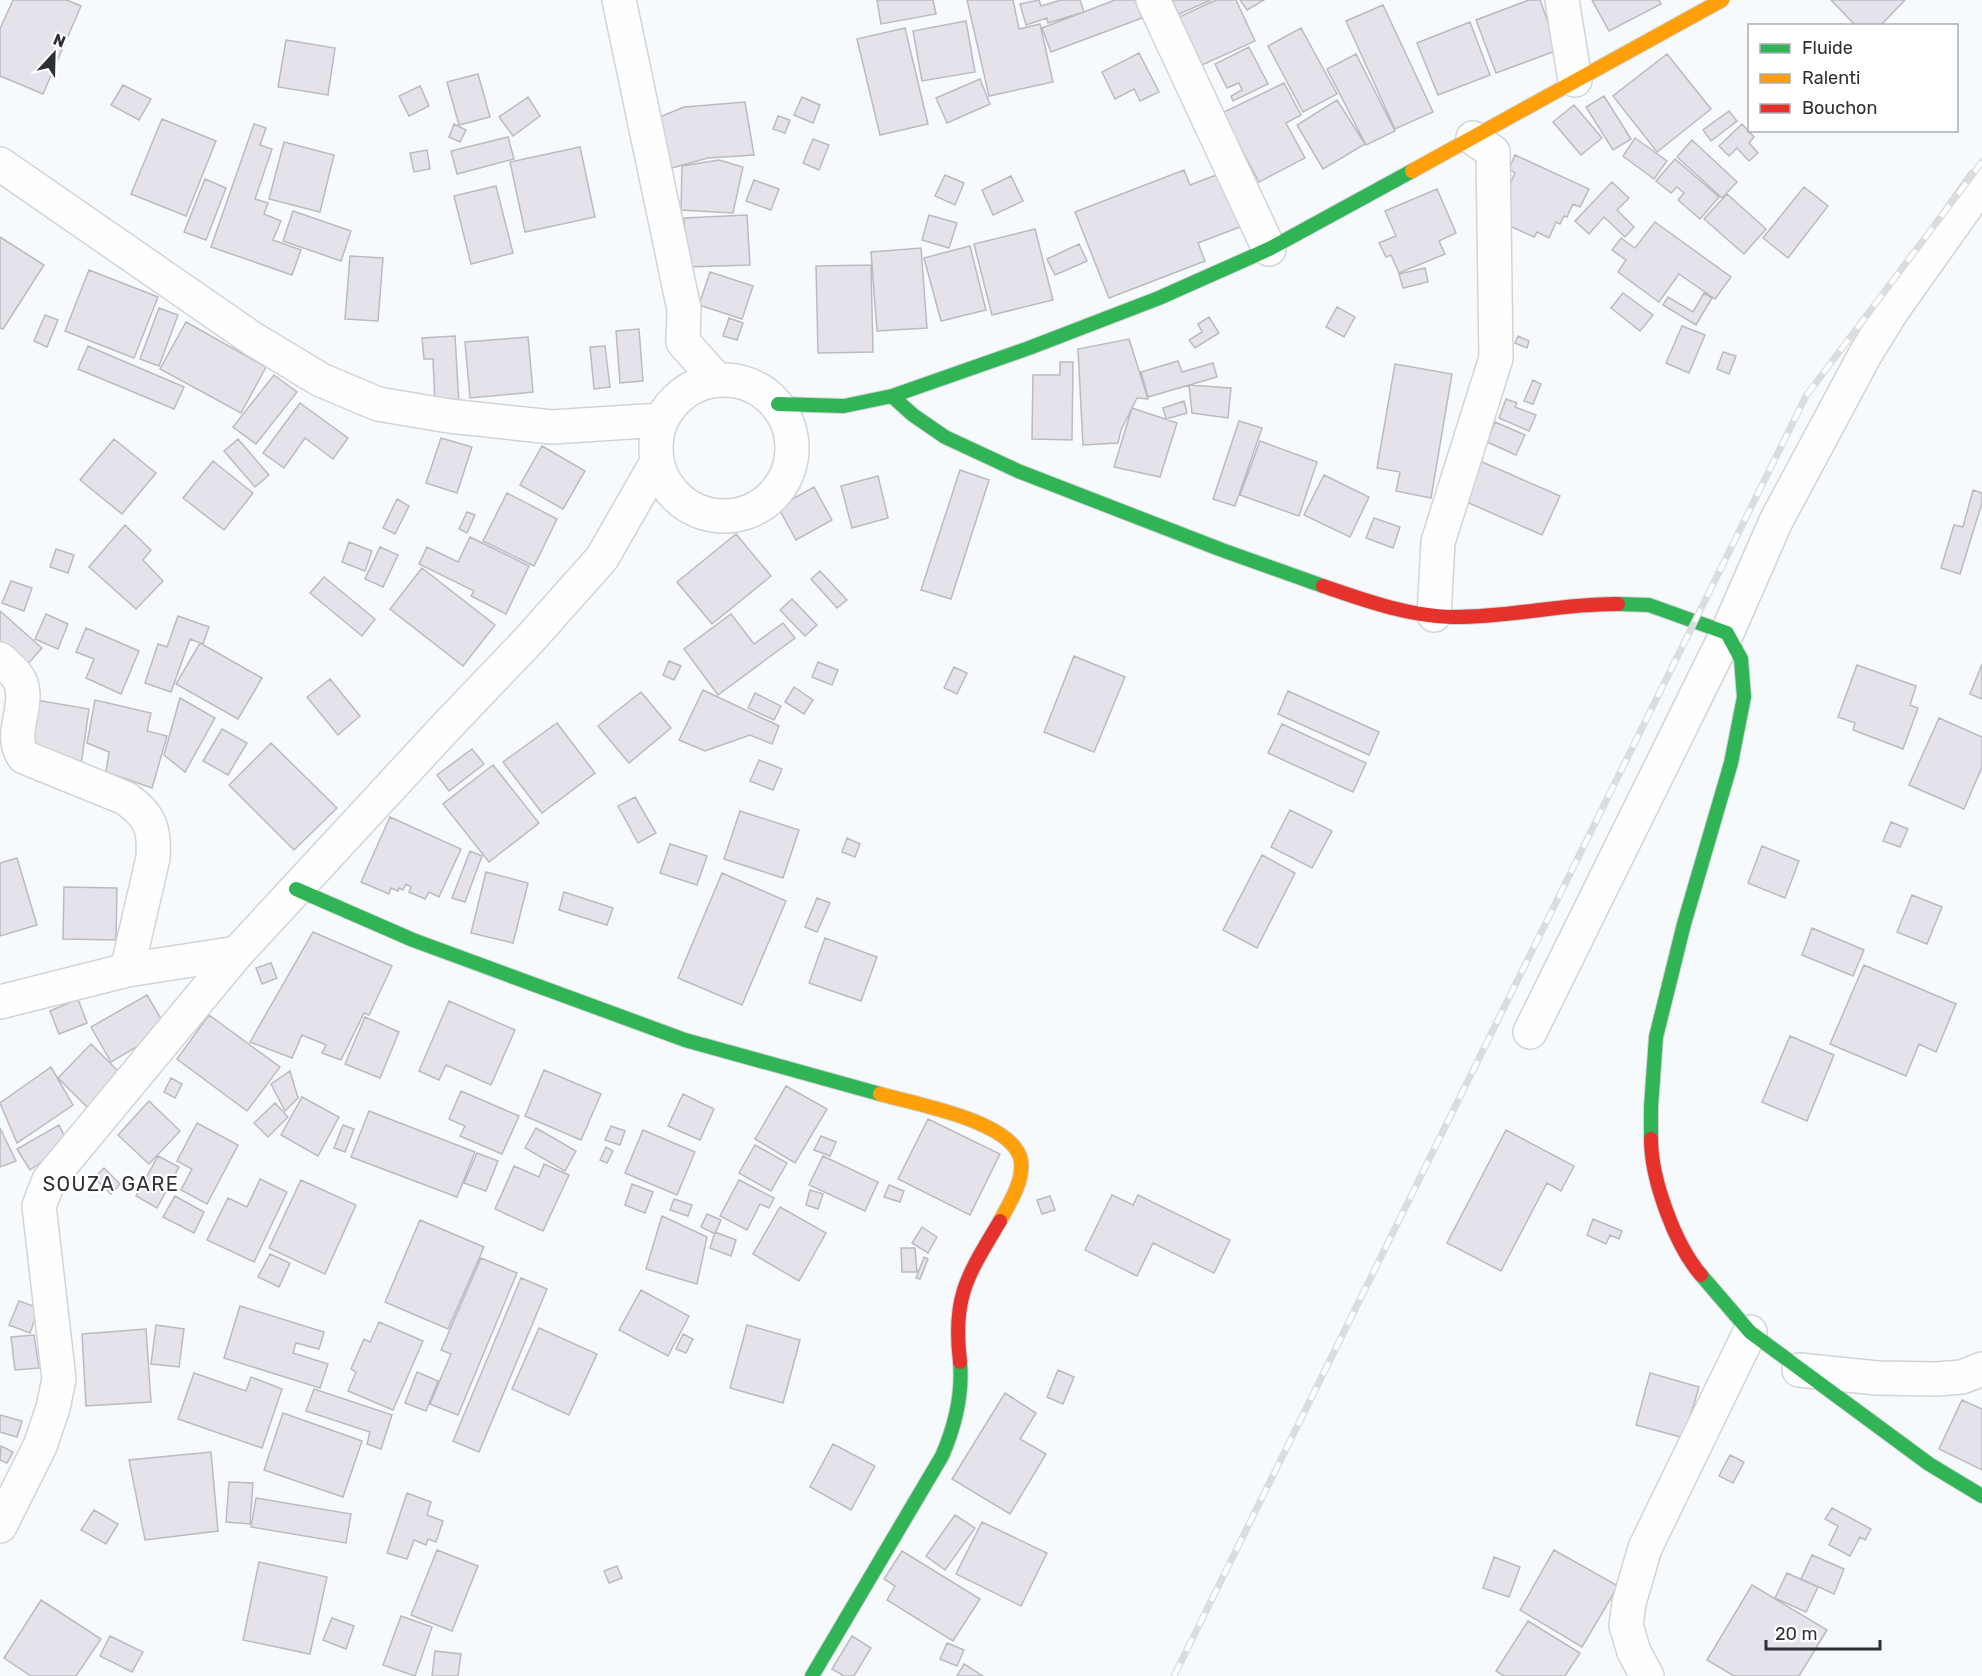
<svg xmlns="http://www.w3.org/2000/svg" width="1982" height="1676" font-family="Rubik,sans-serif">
  <rect width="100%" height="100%" fill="#f7fafd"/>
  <path fill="#e5e2ec" stroke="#babbbe" stroke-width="1.5" d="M13,0H67L81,6L43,94L0,76V29Z
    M877,0H933L936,14L881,24Z
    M967,0H1013L1019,29L1040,24L1053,82L989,96Z
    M1039,0L1041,6L1061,0H1080L1084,12L1048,23L1047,18L1026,25L1020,4Z
    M1115,0H1135L1142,18L1051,52L1042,28Z
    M1172,0H1211L1179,14Z
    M1216,0H1236L1255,41L1202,65L1179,17Z
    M1240,0H1264L1247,10Z
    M1529,0H1540L1558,50L1496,73L1476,20Z
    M1592,0H1659L1661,4L1609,31Z
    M1831,0H1905L1880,26H1856Z
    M1383,5L1433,112L1395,129L1346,21Z
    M966,21L975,72L922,81L913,31Z
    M1470,22L1490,75L1438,95L1417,43Z
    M905,28L928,124L880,135L857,39Z
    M1301,28L1337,94L1303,112L1268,46Z
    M286,40L335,48L328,95L278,87Z
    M1249,47L1268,84L1233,101L1231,96L1242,90L1239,83L1227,88L1215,64Z
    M1139,53L1159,92L1140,101L1134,89L1115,99L1102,72Z
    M1356,54L1395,131L1366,145L1327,69Z
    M1667,54L1711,109L1657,152L1613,96Z
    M478,74L490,117L459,125L447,82Z
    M980,79L990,104L947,123L936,98Z
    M1284,83L1301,115L1286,123L1305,158L1259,182L1222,113Z
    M123,85L151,99L139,120L111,105Z
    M420,86L429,106L409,116L399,96Z
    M1604,96L1631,139L1613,150L1586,107Z
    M528,97L540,116L513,136L499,117Z
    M802,97L820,105L813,123L794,115Z
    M1337,100L1365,144L1323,169L1297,125Z
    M745,102L754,155L708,158L657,172L650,121L684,107Z
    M1574,105L1602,138L1581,155L1553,122Z
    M1729,111L1737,121L1711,141L1703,130Z
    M778,116L790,120L785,133L773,129Z
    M162,119L216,141L186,216L131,194Z
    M254,124L266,128L260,145L272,149L255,199L268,203L264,214L281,221L273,240L301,250L292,275L211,247Z
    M454,124L466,130L460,142L449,137Z
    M1742,124L1754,137L1749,143L1758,153L1749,161L1737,148L1729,156L1719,146Z
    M508,137L514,159L457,174L451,151Z
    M1635,138L1667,161L1654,179L1623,156Z
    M813,139L829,145L819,170L803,163Z
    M1692,140L1737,182L1722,198L1677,157Z
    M284,142L334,155L320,212L269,199Z
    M580,147L595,217L525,232L510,162Z
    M427,150L430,169L414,172L410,153Z
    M1515,155L1589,189L1580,207L1573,204L1567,217L1564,216L1560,224L1556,222L1549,238L1537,232L1534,237L1494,219L1515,173L1509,169Z
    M1675,159L1719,197L1700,219L1678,200L1684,193L1677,187L1671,193L1656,181Z
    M719,160L743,167L733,213L681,210L682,166Z
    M1184,170L1190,185L1224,172L1245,225L1198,243L1205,261L1109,298L1075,212Z
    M945,175L964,183L955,205L935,196Z
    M1011,176L1023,201L993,215L982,190Z
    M205,179L226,188L206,240L184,232Z
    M754,180L779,189L771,210L746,201Z
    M1612,182L1629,198L1617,210L1634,227L1625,237L1604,217L1589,234L1575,221Z
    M496,186L513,253L471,264L454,196Z
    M1804,187L1828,206L1788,258L1763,238Z
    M1437,189L1456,233L1439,241L1445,254L1399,273L1391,255L1386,257L1379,243L1396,236L1385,211Z
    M1727,194L1766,229L1744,254L1704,219Z
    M293,211L351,231L341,261L283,241Z
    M747,215L750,265L686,267L684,218Z
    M929,215L957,223L949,248L922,240Z
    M1655,222L1731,277L1715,299L1679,274L1659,302L1618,272L1626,260L1612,250L1621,238L1635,248Z
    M1035,229L1053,300L992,315L974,244Z
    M0,237L44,265L3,329L0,328Z
    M1079,244L1087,261L1055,275L1047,259Z
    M970,246L986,310L941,321L924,258Z
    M921,248L927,328L877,331L871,252Z
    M350,256L383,258L378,321L345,319Z
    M871,265L873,352L818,353L816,266Z
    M1425,268L1428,282L1403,288L1399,274Z
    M89,270L158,297L134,358L65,331Z
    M710,272L753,286L742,319L699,305Z
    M1623,293L1653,315L1640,331L1611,308Z
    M1704,293L1712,298L1696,325L1663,305L1668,297L1693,312Z
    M1337,307L1355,317L1344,337L1326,327Z
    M159,308L178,315L159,366L140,359Z
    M45,315L58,320L47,347L34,341Z
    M1209,317L1219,333L1195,348L1189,340L1202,332L1198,324Z
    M729,318L743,323L737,340L723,336Z
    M186,322L266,367L241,413L160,369Z
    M1682,326L1705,335L1689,373L1666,363Z
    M639,329L643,381L620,383L616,331Z
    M455,336L459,404L435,405L433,359H424L422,338Z
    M1518,336L1529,341L1527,348L1515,343Z
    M528,337L533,392L470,398L465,342Z
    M1129,339L1148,399L1137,398L1121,430L1118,443L1083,445L1078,349Z
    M88,346L184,387L174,409L78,369Z
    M605,346L610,387L594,389L590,347Z
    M1723,352L1736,356L1729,374L1717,369Z
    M1178,361L1182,372L1213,363L1217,377L1148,397L1141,372Z
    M1060,362H1073L1072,440L1032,439L1033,375H1060Z
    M1395,364L1452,374L1431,498L1396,491L1400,472L1377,468Z
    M274,375L297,392L256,444L233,427Z
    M1533,380L1541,384L1533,404L1524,401Z
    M1189,385L1231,388L1228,418L1192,413Z
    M1506,399L1517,403L1515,407L1536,415L1529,431L1499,418Z
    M1184,401L1187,413L1166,419L1163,408Z
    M300,403L348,438L333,459L305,438L284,468L263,453Z
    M1132,408L1177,423L1160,477L1114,467Z
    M1239,421L1262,428L1235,506L1213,499Z
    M1495,422L1525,435L1516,455L1487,442Z
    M441,438L472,447L457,493L426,483Z
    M114,439L156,473L122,514L80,480Z
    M238,439L269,475L255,487L224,451Z
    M1260,441L1317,462L1299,516L1240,495Z
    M542,446L585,471L563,509L520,485Z
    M213,461L253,493L224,530L183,498Z
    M1480,461L1560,496L1542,535L1462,500Z
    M960,470L989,480L951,599L921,590Z
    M1324,475L1369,497L1350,537L1304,515Z
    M878,476L888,518L852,528L841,486Z
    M814,487L832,520L796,540L778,507Z
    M1973,490L1982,493V503L1960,574L1941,568L1954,525L1963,527Z
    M507,493L557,519L534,566L483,541Z
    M397,499L409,506L395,534L383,528Z
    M467,512L475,515L467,533L459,529Z
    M1374,518L1400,527L1393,548L1366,538Z
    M125,525L151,550L143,560L163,581L136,609L89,567Z
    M736,534L771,576L712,624L677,582Z
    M470,537L529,566L506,614L471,596L474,591L419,564L427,547L458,562Z
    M349,542L372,551L365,571L342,562Z
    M380,547L398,555L383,587L365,579Z
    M56,549L74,555L68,573L50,567Z
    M422,568L495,625L463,666L390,609Z
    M820,571L847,600L837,608L811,579Z
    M324,577L375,619L362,636L310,593Z
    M11,581L32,588L24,611L2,603Z
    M792,599L817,625L805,636L780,610Z
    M0,611L42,648L24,668L0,647Z
    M46,614L68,624L58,649L35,639Z
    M731,614L754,644L783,623L795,638L718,695L684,649Z
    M178,616L209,627L203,644L190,639L171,692L145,683L158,644L167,647Z
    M86,628L139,651L121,694L86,678L94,659L76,652Z
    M200,643L262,678L238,719L176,684Z
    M1074,656L1125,677L1094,752L1044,732Z
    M669,661L681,666L674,680L663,675Z
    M818,662L838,670L832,685L812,677Z
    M1982,664V699L1970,694Z
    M1857,665L1916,686L1910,705L1918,708L1903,749L1853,730L1855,723L1838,717Z
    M954,667L967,673L957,694L944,688Z
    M330,679L360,716L338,735L307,697Z
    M794,687L813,700L804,714L785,702Z
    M703,690L779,726L772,744L750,735L705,751L679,740Z
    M1288,691L1379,732L1369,755L1278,714Z
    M641,692L671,728L629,763L598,726Z
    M755,693L781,706L774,720L748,708Z
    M180,698L215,718L185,772L164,755Z
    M36,700L89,709L81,765L27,756Z
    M95,700L151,713L147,731L167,736L152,788L106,772L109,752L87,743Z
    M1939,718L1982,737V767L1964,809L1909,785Z
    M557,723L595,773L542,813L503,762Z
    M1282,724L1366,763L1353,792L1268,753Z
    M222,729L247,743L228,775L203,761Z
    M271,743L337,808L294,850L229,785Z
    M472,749L484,764L449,791L437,775Z
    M759,760L782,769L773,790L750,781Z
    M493,765L539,823L489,862L443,804Z
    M635,797L656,833L638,843L618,806Z
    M1290,810L1332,831L1312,868L1271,847Z
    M740,811L799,830L783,878L724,859Z
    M390,817L461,849L439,897L429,892L425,899L409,892L411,887L406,884L403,890L399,888L398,891L391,888L389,894L361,882Z
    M1891,822L1908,829L1900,847L1883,841Z
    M847,838L860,844L855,857L842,852Z
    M670,844L707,856L697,885L660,873Z
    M1762,846L1799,861L1785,898L1748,883Z
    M470,851L482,856L465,902L452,898Z
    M1262,855L1295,873L1257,948L1223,930Z
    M17,858L37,925L0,936V863Z
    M486,872L528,883L513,943L471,933Z
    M722,873L786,901L742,1005L678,978Z
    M64,887L117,888L116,940L63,939Z
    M564,892L613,908L607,925L559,910Z
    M1912,895L1942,907L1927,944L1897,932Z
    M817,898L830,903L817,932L805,927Z
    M1812,928L1864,950L1853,976L1802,955Z
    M313,932L392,966L369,1015L364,1013L341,1060L322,1053L326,1045L302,1035L292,1058L250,1042Z
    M825,938L877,957L861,1001L809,983Z
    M271,963L277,978L262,984L256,968Z
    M1864,965L1956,1004L1936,1052L1919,1044L1906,1076L1830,1044Z
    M147,995L167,1029L111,1062L91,1027Z
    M78,999L87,1023L59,1034L50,1011Z
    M449,1001L515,1030L491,1085L446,1065L439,1080L419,1071Z
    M209,1015L280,1067L247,1111L177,1059Z
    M365,1017L399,1032L380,1078L345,1064Z
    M1790,1036L1834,1055L1807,1121L1762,1102Z
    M91,1044L123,1076L90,1110L58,1078Z
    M51,1067L73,1105L17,1143L0,1103Z
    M544,1070L601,1094L581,1140L525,1116Z
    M290,1071L298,1098L285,1111L271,1084Z
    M171,1078L182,1084L175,1098L164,1092Z
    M786,1086L827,1109L795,1163L755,1139Z
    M461,1091L519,1116L502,1154L460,1136L465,1126L449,1119Z
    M683,1094L714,1109L700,1140L668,1126Z
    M302,1097L339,1117L318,1156L281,1135Z
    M149,1101L180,1131L149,1164L118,1135Z
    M275,1103L288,1117L268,1137L254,1123Z
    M369,1111L475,1152L457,1197L351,1157Z
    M928,1119L1000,1154L970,1215L898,1179Z
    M197,1123L238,1145L207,1204L181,1190L192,1169L177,1161Z
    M59,1125L68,1143L30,1170L17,1149Z
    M343,1125L354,1129L345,1152L334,1148Z
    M611,1126L625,1131L620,1145L605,1140Z
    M0,1128L16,1161L0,1167Z
    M536,1128L576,1151L565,1171L525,1148Z
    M643,1130L695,1152L677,1195L625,1173Z
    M1506,1130L1574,1166L1561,1191L1547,1183L1501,1271L1447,1243Z
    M821,1136L836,1142L830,1156L814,1150Z
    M755,1145L787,1163L771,1191L739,1173Z
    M606,1147L613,1151L607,1163L600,1160Z
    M477,1153L498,1161L486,1191L464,1183Z
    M158,1156L179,1167L157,1208L136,1196Z
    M823,1156L878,1182L865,1211L809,1185Z
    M544,1164L569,1175L543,1231L495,1209L514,1166L539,1177Z
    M104,1168L120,1184L111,1194L94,1178Z
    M260,1179L287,1192L254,1262L207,1240L228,1198L247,1207Z
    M301,1180L356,1205L325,1274L269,1248Z
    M739,1180L774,1198L769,1208L760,1204L747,1230L720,1216Z
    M632,1184L653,1192L645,1213L625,1205Z
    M889,1185L904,1191L900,1202L884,1197Z
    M810,1190L823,1194L818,1209L806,1205Z
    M1112,1195L1133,1205L1138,1195L1230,1240L1214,1273L1153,1243L1137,1276L1085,1250Z
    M175,1196L204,1212L194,1233L163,1217Z
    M1050,1196L1055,1210L1042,1214L1037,1200Z
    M674,1199L692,1205L688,1216L670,1210Z
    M780,1207L826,1233L799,1281L753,1254Z
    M707,1214L721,1220L715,1234L701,1227Z
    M662,1216L707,1237L697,1284L646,1269Z
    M1593,1219L1622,1231L1619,1239L1610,1235L1606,1244L1587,1235Z
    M420,1220L484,1247L448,1329L385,1302Z
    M922,1227L937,1237L928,1253L912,1243Z
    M715,1232L736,1240L731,1256L710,1248Z
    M901,1248H915L917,1272H902Z
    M270,1254L290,1263L279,1287L258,1277Z
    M924,1257L928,1259L920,1279L916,1278Z
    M481,1258L517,1273L458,1415L430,1404L451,1354L441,1350Z
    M521,1278L547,1289L479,1452L453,1441Z
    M641,1290L689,1316L668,1356L619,1330Z
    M19,1301L39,1308L30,1333L9,1325Z
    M240,1306L324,1332L319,1349L296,1343L293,1353L328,1364L320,1388L224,1358Z
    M379,1322L423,1341L393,1410L348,1391L356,1372L351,1369L364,1339L370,1342Z
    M156,1325L184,1329L179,1367L151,1364Z
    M747,1325L800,1340L783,1403L730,1388Z
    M539,1328L597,1354L569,1415L512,1389Z
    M146,1329L151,1402L86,1406L82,1334Z
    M683,1334L693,1339L686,1353L676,1349Z
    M34,1335L39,1368L15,1370L11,1337Z
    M1058,1370L1074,1377L1063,1404L1047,1397Z
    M417,1372L438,1381L426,1411L405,1403Z
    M194,1373L246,1391L251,1377L282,1389L262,1448L178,1419Z
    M1650,1373L1699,1387L1684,1438L1636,1425Z
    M314,1389L392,1415L381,1449L367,1444L370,1432L306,1411Z
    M1005,1393L1036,1413L1020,1439L1046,1454L1010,1514L952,1479Z
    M1962,1400L1982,1409V1470L1939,1449Z
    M283,1413L362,1441L343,1497L264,1470Z
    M0,1415L22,1421L17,1437L0,1432Z
    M833,1444L875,1466L851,1510L810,1487Z
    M1,1446L13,1452L7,1463L0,1460Z
    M211,1452L218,1531L145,1540L129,1460Z
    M1730,1455L1744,1462L1733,1483L1719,1476Z
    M229,1482L253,1483L250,1524L226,1522Z
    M407,1493L431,1502L427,1515L443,1521L436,1542L428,1539L426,1545L414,1540L407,1559L387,1553Z
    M256,1498L351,1514L346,1543L251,1527Z
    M1832,1508L1871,1529L1865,1540L1860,1537L1850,1556L1829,1545L1838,1526L1825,1519Z
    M94,1510L118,1524L106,1544L81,1530Z
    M955,1515L975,1528L945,1570L926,1556Z
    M982,1522L1047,1553L1021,1606L956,1574Z
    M437,1550L478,1566L452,1631L411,1615Z
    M1554,1550L1618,1586L1582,1647L1520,1610Z
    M902,1551L980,1599L953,1641L887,1600L895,1586L884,1579Z
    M1812,1555L1844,1569L1834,1594L1801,1579Z
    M1494,1557L1520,1567L1509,1597L1483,1588Z
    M259,1562L327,1577L310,1654L243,1640Z
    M617,1566L622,1578L609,1583L604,1571Z
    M1787,1573L1818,1587L1806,1612L1775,1598Z
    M1752,1585L1827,1630L1799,1676H1734L1707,1660Z
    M41,1600L101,1639L76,1676H31L4,1658Z
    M401,1616L432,1627L415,1676L383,1665Z
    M332,1618L354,1626L346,1649L323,1640Z
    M1528,1621L1580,1653L1565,1676H1504L1496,1671Z
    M110,1636L143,1652L132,1672L100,1656Z
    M852,1636L871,1648L854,1676H844L832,1669Z
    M947,1643L964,1650L957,1666L940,1659Z
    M435,1651L461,1654L458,1676H432Z
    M964,1664L983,1676H957Z"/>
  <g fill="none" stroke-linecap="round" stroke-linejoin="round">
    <g stroke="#d1d4d6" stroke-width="36">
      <path id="street" d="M619,0L684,309L683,342L716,379
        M1153,0L1269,249
        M1562,0L1575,80
        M0,164L253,339L321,380L378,404L449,416L552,427L661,420
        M656 448a68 68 0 1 1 136 0a68 68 0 1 1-136 0Z
        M1434,615L1438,542L1496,358L1493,152L1473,138
        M0,659C7,666 16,672 20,681C31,705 7,735 24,757L125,798C150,815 155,828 153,858L127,970
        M0,1002L127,970L237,953L446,727L530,639L602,558L657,462
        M1530,1032L1727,633L1776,521L1866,353L1892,311L1982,184
        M1799,1370L1877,1378L1937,1379L1962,1377L1982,1369
        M0,1526L40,1446L53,1408L59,1379L39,1206L49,1180L237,953
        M1647,1676L1634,1652L1626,1625L1629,1603L1645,1548L1750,1332"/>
    </g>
    <g stroke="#d1d4d6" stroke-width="16">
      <path id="fast" d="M892,396L913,415L945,437L1018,471L1222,550L1323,586
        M778,404L844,406L892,396L1029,348L1159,298L1269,249L1412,171
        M1618,604L1649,605L1727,633L1741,659L1744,697L1731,763L1684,924L1656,1037L1651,1107V1139
        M296,889L413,940L685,1040L880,1094
        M1701,1275L1750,1332L1929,1464L1982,1496
        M812,1676L942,1456C955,1426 963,1396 960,1362"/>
    </g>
    <g stroke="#d1d4d6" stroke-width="16">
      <path id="slow" d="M1412,171L1722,0
        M880,1094C914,1104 1015,1121 1021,1161C1024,1181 1009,1204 1000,1221"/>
    </g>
    <g stroke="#d1d4d6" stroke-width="16">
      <path id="jam" d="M1323,586C1364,600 1408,616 1452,617C1508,618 1563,603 1618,604
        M1651,1139C1651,1179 1675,1245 1701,1275
        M960,1362C952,1296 968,1275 1000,1221"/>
    </g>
    <use href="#street" stroke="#fefeff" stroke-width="33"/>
    <use href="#fast" stroke="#30b455" stroke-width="14"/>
    <use href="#slow" stroke="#ff9f0a" stroke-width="14"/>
    <use href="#jam" stroke="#e5322d" stroke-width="14"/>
    <g stroke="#dbdcdd" stroke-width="7">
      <path id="rail" d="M1174,1676L1806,396L1982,162"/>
    </g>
    <use href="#rail" stroke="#fff" stroke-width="4.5" stroke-dasharray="14" stroke-linecap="butt"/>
  </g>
  <g text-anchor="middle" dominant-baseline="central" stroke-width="4.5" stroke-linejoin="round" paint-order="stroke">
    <g font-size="20" letter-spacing="1.5" fill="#2e3134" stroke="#fff">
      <text x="111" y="1184">SOUZA GARE</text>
    </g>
  </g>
  <rect x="1748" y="24" width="210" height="108" fill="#ffffff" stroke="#abadae" stroke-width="1.5"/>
  <rect x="1760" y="44" width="30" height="9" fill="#30b455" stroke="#abadae" stroke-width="1.5"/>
  <text x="1802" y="54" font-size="18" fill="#2e3134">Fluide</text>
  <rect x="1760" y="74" width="30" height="9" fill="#ff9f0a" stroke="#abadae" stroke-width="1.5"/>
  <text x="1802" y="84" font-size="18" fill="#2e3134">Ralenti</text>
  <rect x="1760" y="104" width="30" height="9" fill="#e5322d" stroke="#abadae" stroke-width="1.5"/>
  <text x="1802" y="114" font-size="18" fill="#2e3134">Bouchon</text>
  <g transform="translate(54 54) rotate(22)" stroke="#ffffff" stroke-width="4.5" paint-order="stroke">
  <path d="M0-4.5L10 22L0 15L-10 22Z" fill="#2e3134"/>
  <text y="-9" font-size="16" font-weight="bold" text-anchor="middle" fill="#2e3134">N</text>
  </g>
  <path d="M1766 1640v9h114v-9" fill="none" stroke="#2e3134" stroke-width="3"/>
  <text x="1775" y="1640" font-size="18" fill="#2e3134" stroke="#ffffff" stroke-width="4.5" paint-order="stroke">20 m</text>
</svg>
